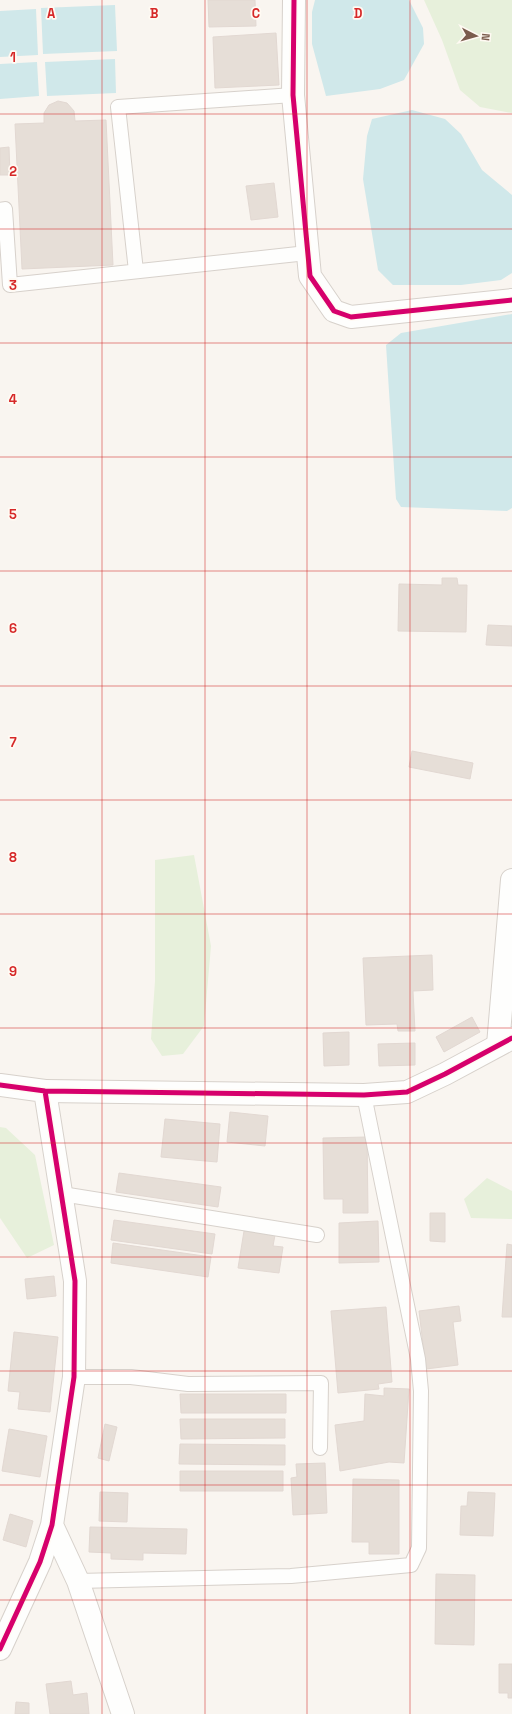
<svg xmlns="http://www.w3.org/2000/svg" width="512" height="1714" font-family="'Space Grotesk',sans-serif">
  <rect width="100%" height="100%" fill="#f9f5f0"/>
  <path fill="#e7f0db" d="M424,0H512V113L480,107L460,90L442,40Z
    M194,855L211,946L204,1026L183,1054L162,1056L151,1039L155,981V860Z
    M0,1127L6,1128L35,1155L54,1245L27,1258L0,1218Z
    M487,1178L512,1191V1219L471,1218L464,1199Z"/>
  <path fill="#d0e8ea" d="M315,0H409L423,28L424,44L404,80L380,89L326,96L312,44V12Z
    M115,5L117,51L43,54L41,8Z
    M36,9L38,55L0,57V11Z
    M115,59L116,93L47,96L45,62Z
    M37,62L39,96L0,99V64Z
    M412,110L445,119L461,134L482,170L512,195V273L501,280L461,285H393L378,270L363,179L367,136L372,119Z
    M512,314V508L507,511L401,507L396,499L386,345L401,333Z"/>
  <path fill="#e6ded7" stroke="#e2d8d2" d="M208,0H255L256,26L209,27Z
    M276,33L279,85L215,88L213,37Z
    M58,101L67,103L74,111L75,121L106,120L113,265L22,269L15,124L44,123V113L49,105Z
    M9,147L10,175H0V148Z
    M274,183L278,217L251,220L246,186Z
    M442,578H457L458,585H467L466,632L398,631L399,584L442,585Z
    M488,625L512,626V646L486,645Z
    M412,751L473,763L470,779L409,767Z
    M432,955L433,990L413,991L415,1031H398L397,1024L366,1025L363,958Z
    M472,1017L480,1032L444,1052L436,1037Z
    M349,1032V1065L324,1066L323,1033Z
    M415,1043V1065L379,1066L378,1044Z
    M230,1112L268,1116L265,1146L227,1142Z
    M165,1119L220,1124L217,1162L161,1157Z
    M367,1137L368,1213H343V1199H324L323,1138Z
    M119,1173L221,1187L218,1207L116,1192Z
    M430,1213H445V1242L430,1241Z
    M114,1220L215,1234L212,1254L111,1240Z
    M378,1221L379,1262L339,1263V1223Z
    M244,1231L275,1235L273,1246L283,1247L279,1273L238,1268Z
    M113,1243L211,1257L208,1277L111,1263Z
    M507,1244L512,1245V1317H502Z
    M54,1276L56,1296L27,1299L25,1279Z
    M459,1306L461,1321L453,1322L458,1365L426,1369L419,1311Z
    M386,1307L392,1382L378,1384L379,1389L338,1393L331,1311Z
    M14,1332L58,1337L50,1412L18,1409L20,1392L8,1391Z
    M384,1388L409,1389L404,1463L389,1462L340,1471L335,1425L364,1421L365,1394L384,1396Z
    M180,1394H286V1413H181Z
    M180,1419H285V1438L181,1439Z
    M105,1424L117,1427L109,1461L98,1458Z
    M9,1429L47,1436L40,1477L2,1471Z
    M180,1444L285,1445V1465L179,1464Z
    M325,1463L327,1513L293,1515L291,1478L297,1477L296,1464Z
    M180,1471H283V1491H180Z
    M353,1479L399,1480V1554H369V1542H352Z
    M100,1492L128,1493L127,1522L99,1521Z
    M468,1492L495,1493L493,1536L460,1535L461,1506H467Z
    M10,1514L33,1521L26,1547L3,1540Z
    M90,1527L187,1529L186,1554L143,1553V1560L111,1559V1553L89,1552Z
    M436,1574L475,1575L474,1645L435,1644Z
    M499,1664H512V1698H508V1693H499Z
    M71,1681L73,1695L87,1693L89,1714H50L46,1684Z
    M16,1702L29,1703V1714H15Z"/>
  <g fill="none" stroke-linecap="round" stroke-linejoin="round">
    <g stroke="#d7d1cb" stroke-width="16">
      <path id="service" d="M0,210L5,209L10,285L307,253
        M136,271L118,107L293,95
        M62,1194L317,1235
        M74,1377H131L188,1384L321,1383L320,1448
        M78,1581L291,1576L411,1565L419,1548L421,1391L418,1359L364,1095"/>
    </g>
    <g stroke="#d7d1cb" stroke-width="24">
      <path id="minor" d="M294,0L293,95L310,276L334,311L351,317L512,300
        M498,1045L512,880
        M0,1085L45,1091L75,1281L74,1377L52,1525L40,1562L0,1649
        M52,1525L78,1581L123,1714"/>
    </g>
    <g stroke="#d7d1cb" stroke-width="24">
      <path id="tertiary" d="M45,1091L364,1095L407,1092L445,1074L512,1038"/>
    </g>
    <use href="#service" stroke="#fefefd" stroke-width="14"/>
    <use href="#minor" stroke="#fefefd" stroke-width="22"/>
    <use href="#tertiary" stroke="#fefefd" stroke-width="22"/>
    <g stroke="#fffaf3" stroke-width="8">
      <path id="cycleway" d="M294,0L293,95L310,276L334,311L351,317L512,300
        M0,1085L45,1091L364,1095L407,1092L445,1074L512,1038
        M0,1649L40,1562L52,1525L74,1377L75,1281L45,1091"/>
    </g>
    <use href="#cycleway" stroke="#d6006c" stroke-width="5"/>
  </g>
  <path fill="none" stroke="#d62828" stroke-width="1" stroke-opacity="0.55" d="M102,0V1714M205,0V1714M307,0V1714M410,0V1714M0,114H512M0,229H512M0,343H512M0,457H512M0,571H512M0,686H512M0,800H512M0,914H512M0,1028H512M0,1143H512M0,1257H512M0,1371H512M0,1485H512M0,1600H512"/>
  <g font-size="13" text-anchor="middle" font-weight="bold" fill="#d62828" stroke="#fffaf3" stroke-width="3.5" stroke-linejoin="round" paint-order="stroke">
    <text x="51" y="18">A</text>
    <text x="154" y="18">B</text>
    <text x="256" y="18">C</text>
    <text x="358" y="18">D</text>
    <text x="13" y="62">1</text>
    <text x="13" y="176">2</text>
    <text x="13" y="290">3</text>
    <text x="13" y="404">4</text>
    <text x="13" y="519">5</text>
    <text x="13" y="633">6</text>
    <text x="13" y="747">7</text>
    <text x="13" y="862">8</text>
    <text x="13" y="976">9</text>
  </g>
  <g transform="translate(476 36) rotate(96)" stroke="#fffaf3" stroke-width="3" paint-order="stroke">
  <path d="M0-3L7 15L0 10L-7 15Z" fill="#7a5c4d"/>
  <text y="-6" font-size="11" font-weight="bold" text-anchor="middle" fill="#7a5c4d">N</text>
  </g>
</svg>
